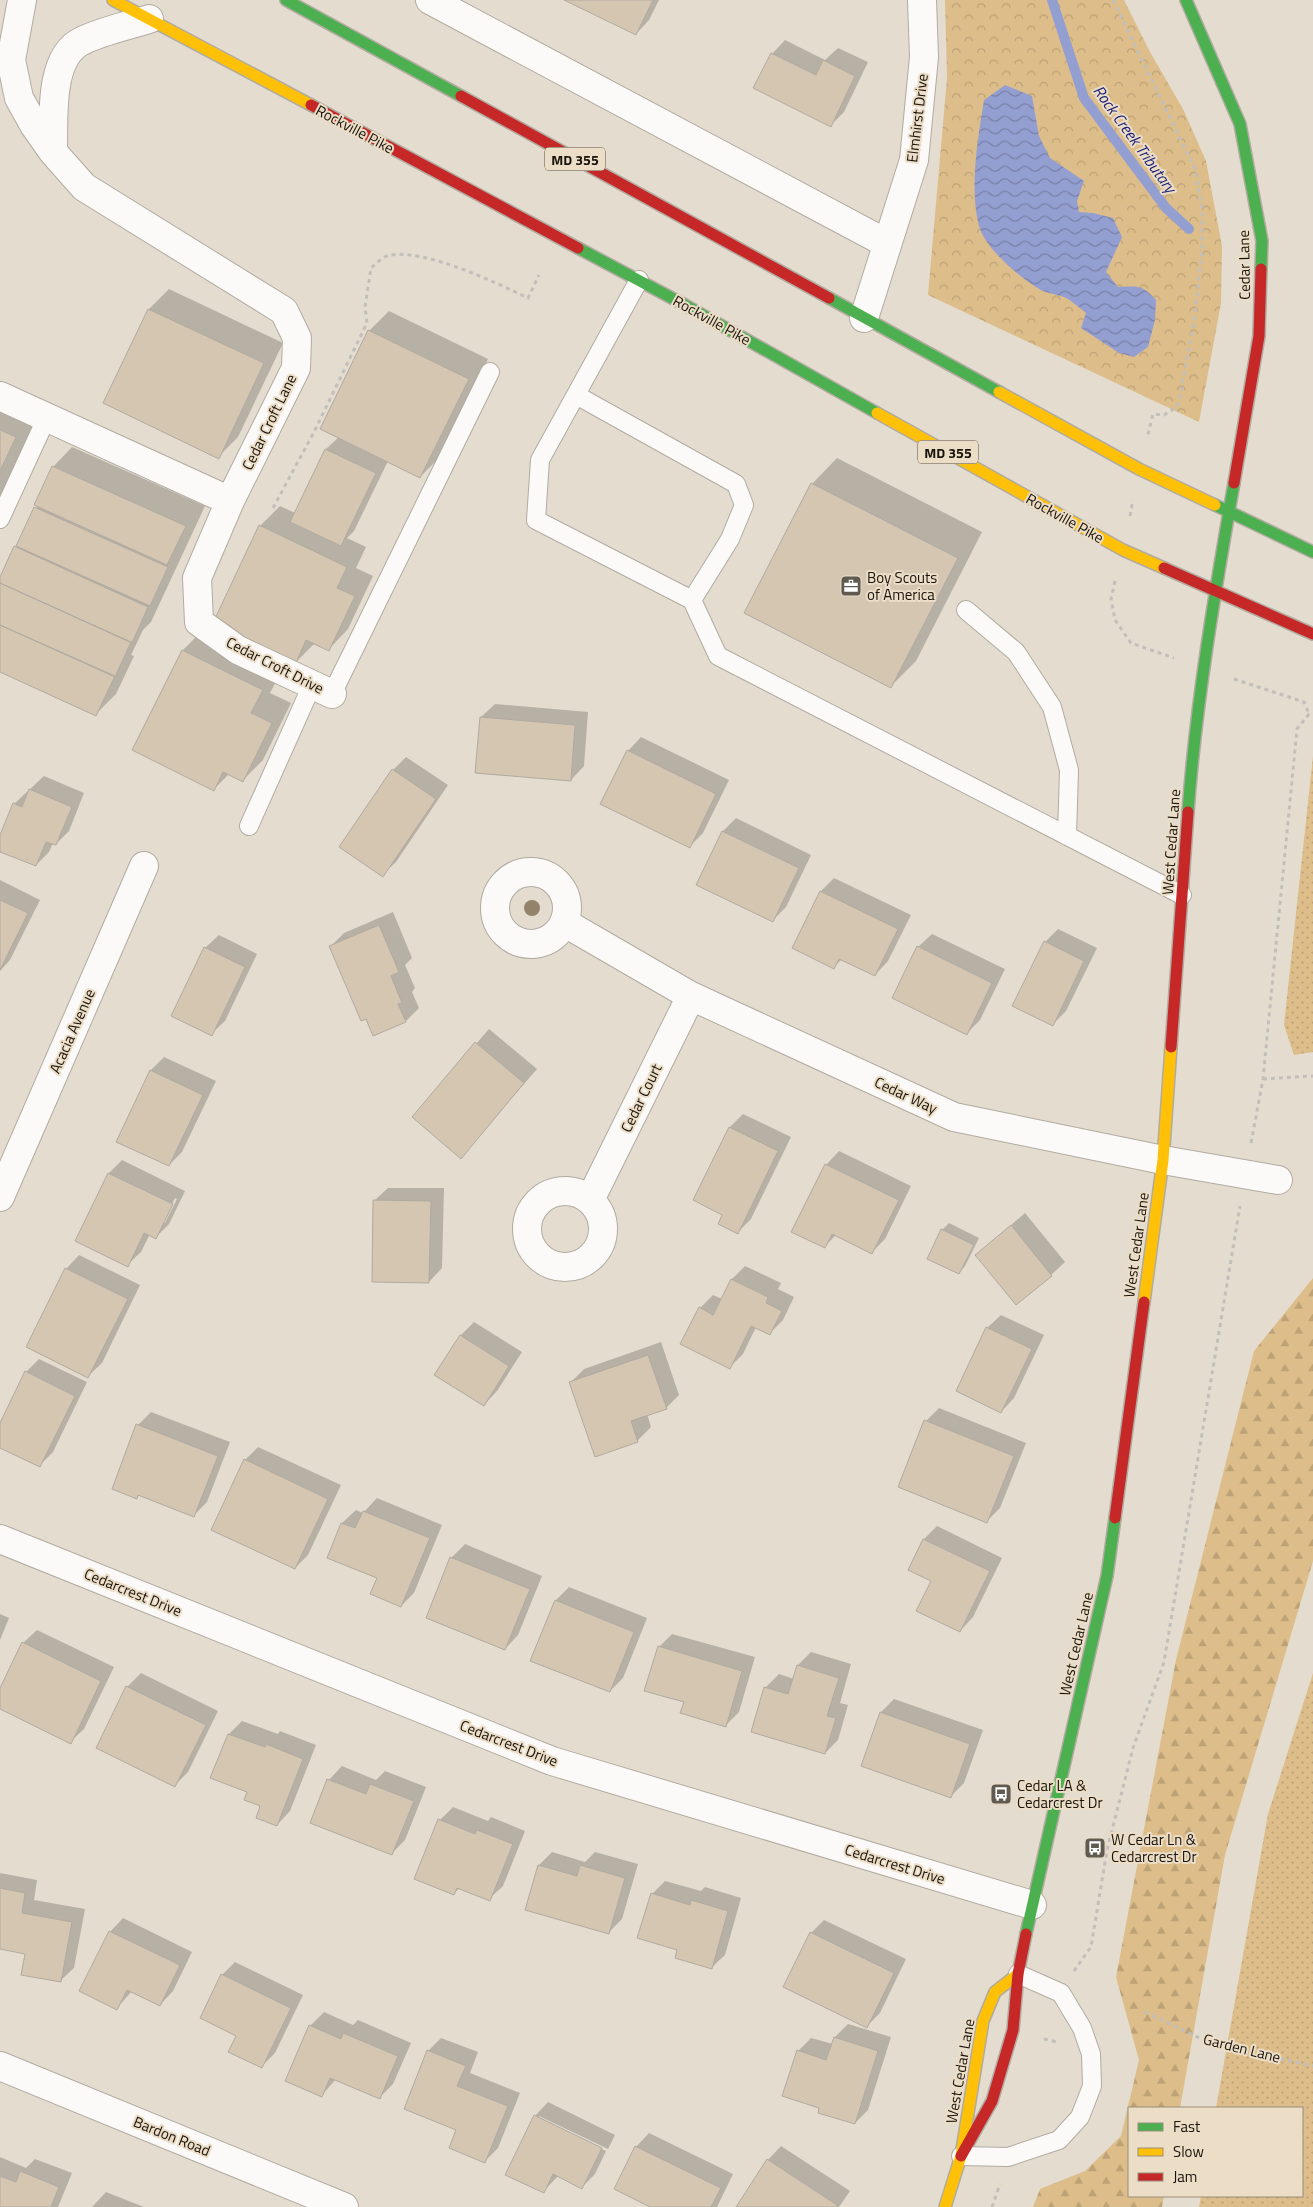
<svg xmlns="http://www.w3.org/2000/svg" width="1313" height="2207" font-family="'Titillium Web',sans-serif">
  <defs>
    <pattern id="grass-dots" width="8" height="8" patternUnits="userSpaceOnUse" patternTransform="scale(1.25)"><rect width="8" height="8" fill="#ddbd8a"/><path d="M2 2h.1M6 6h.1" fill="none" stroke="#bda276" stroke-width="1.8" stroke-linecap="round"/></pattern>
    <pattern id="forest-firs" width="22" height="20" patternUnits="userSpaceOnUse" patternTransform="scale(1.25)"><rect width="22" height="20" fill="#ddbd8a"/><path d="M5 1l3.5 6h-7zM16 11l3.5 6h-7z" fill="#bda276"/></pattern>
    <pattern id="park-crowns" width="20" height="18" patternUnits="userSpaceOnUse" patternTransform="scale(1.25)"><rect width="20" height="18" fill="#ddbd8a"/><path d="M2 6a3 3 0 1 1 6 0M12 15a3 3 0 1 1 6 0" fill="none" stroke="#bda276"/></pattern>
    <pattern id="water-waves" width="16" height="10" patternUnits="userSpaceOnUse" patternTransform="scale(1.25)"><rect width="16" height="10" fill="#949fd1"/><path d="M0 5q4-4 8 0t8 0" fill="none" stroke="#7880a8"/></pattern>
  </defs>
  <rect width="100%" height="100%" fill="#e4dccf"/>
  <path fill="url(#grass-dots)" d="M1313,756V1052L1294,1055L1284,1025Z
    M1313,1673V2207H1199L1201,2196H1302V2108H1216L1268,1814Z"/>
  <path fill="url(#forest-firs)" d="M1313,1278V1561L1225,1855L1180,2108H1129V2196H1164L1162,2207H1033L1040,2189L1085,2171L1121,2136L1139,2060L1116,1977L1176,1660L1254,1351Z"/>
  <path fill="url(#park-crowns)" d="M945,0H1124L1150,52L1183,109L1206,161L1222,246L1221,303L1199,422L928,295L947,78Z"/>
  <path fill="url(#water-waves)" d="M1005,85L1032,96L1039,136L1050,158L1084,181L1077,201L1079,212L1093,213L1113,218L1122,237L1106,272L1118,287C1138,286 1143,285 1156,300L1155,320L1148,347L1134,357L1119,353L1081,328L1086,313C1080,308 1074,303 1068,299C1059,294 1047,294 1039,289C1019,277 985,248 979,226C969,188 978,138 984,100Z"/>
  <path fill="#0003" fill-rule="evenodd" d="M567,0H659L649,20L636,34Z
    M785,40L825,60L838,48L868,62L844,112L831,125L772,54Z
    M169,289L283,343L238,437L218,457L105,403L149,309Z
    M389,311L488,359L440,457L420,477L388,461L354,531L347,538L366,547L356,568L373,576L348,629L329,649L315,643L295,663L260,526L280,506L295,513L326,449L339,437L322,429L369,331Z
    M0,392L41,411L0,499Z
    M72,447L205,506L151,622L143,630L131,655L134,656L116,694L96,714L0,671V580L38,505L53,467Z
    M837,458L982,532L916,661L891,686L812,484Z
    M202,631L282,670L270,693L291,703L263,760L243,780L230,773L214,789L183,650Z
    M495,704L588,712L584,766L571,780L481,717Z
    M641,737L729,780L703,833L690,846L628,751Z
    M406,757L448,785L396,862L382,875L393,770Z
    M44,776L84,793L69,831L56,844L53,843L49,852L36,865L0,850V838L14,804Z
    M736,818L811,855L786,907L772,921L697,884L723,831Z
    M834,878L911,915L888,961L875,975L842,959L834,967L793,947L821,891Z
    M0,880L40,900L10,960L0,971Z
    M393,912L412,958L405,965L415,988L412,992L419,1008L406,1021L331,946L344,933Z
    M1058,929L1097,948L1066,1011L1052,1025L1045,942Z
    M932,934L1005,969L980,1020L967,1033L918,947Z
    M219,935L257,954L225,1021L211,1034L205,948Z
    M489,1029L537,1069L461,1157L413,1117Z
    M164,1057L216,1081L182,1152L169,1165L151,1070Z
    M743,1114L791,1137L751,1219L738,1232L724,1214L730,1127Z
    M839,1151L911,1186L885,1239L872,1252L836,1235L824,1247L826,1165Z
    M122,1160L185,1191L169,1224L156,1237L150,1234L141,1252L127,1265L76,1241L109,1173ZM175,1198L177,1199L165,1223H163Z
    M388,1188H444L442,1268L429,1282L374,1201Z
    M1025,1213L1065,1262L1051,1275L976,1255Z
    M949,1223L979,1238L965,1266L959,1273L929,1258L942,1230Z
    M79,1255L140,1285L102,1363L88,1376L66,1269Z
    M745,1266L781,1283L778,1289L794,1297L783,1320L770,1333L756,1327L743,1354L730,1367L700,1308L713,1295L722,1299L732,1279Z
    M1001,1315L1044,1335L1014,1398L1001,1412L987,1328Z
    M474,1322L522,1352L497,1391L484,1405L436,1374L461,1335Z
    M661,1342L679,1395L666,1408L647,1414L651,1427L638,1440L596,1455L571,1382L584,1369Z
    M39,1359L87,1382L53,1452L39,1466L0,1447V1425L26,1372Z
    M939,1408L1026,1443L1000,1508L987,1521L926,1421Z
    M151,1412L230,1442L207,1502L194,1515L140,1494L137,1497L138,1425Z
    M258,1447L341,1485L308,1555L295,1568L245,1460Z
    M377,1498L442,1525L414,1593L401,1606L379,1578L328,1557L342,1523L356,1510L363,1513Z
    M937,1526L1002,1558L973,1617L960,1631L932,1580L910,1569L924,1539Z
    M465,1544L542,1576L518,1635L505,1649L451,1558Z
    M569,1587L647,1618L623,1678L610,1691L556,1600Z
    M0,1614L9,1618L0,1640Z
    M37,1630L114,1667L84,1729L70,1742L0,1708V1691L23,1643Z
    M672,1634L755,1657L739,1712L726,1725L686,1701L659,1647Z
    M811,1652L851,1664L840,1703L848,1705L838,1740L825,1753L765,1688L779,1674L794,1679L798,1665Z
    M141,1673L218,1711L188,1772L175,1785L98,1748L127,1687Z
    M894,1699L983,1730L964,1783L951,1796L881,1712Z
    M242,1721L278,1734L280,1731L316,1745L290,1811L277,1825L249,1792L212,1777L229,1734Z
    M342,1766L376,1780L385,1771L426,1787L405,1840L392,1853L329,1780Z
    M453,1807L488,1821L491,1817L525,1831L503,1886L489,1899L460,1888L453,1894L440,1820Z
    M552,1852L585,1862L595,1852L638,1864L622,1919L608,1933L539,1865Z
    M0,1873L37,1880L34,1900L85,1909L74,1968L60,1981L26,1953L0,1948Z
    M665,1881L701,1891L705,1887L741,1898L725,1955L711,1968L679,1949L652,1894Z
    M123,1918L192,1952L173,1991L160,2005L132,1991L117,2008L110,1932Z
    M824,1920L906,1959L880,2013L866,2027L811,1933Z
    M235,1962L303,1995L275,2053L261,2067L238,2036L222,1975Z
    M324,2012L353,2025L358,2020L411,2043L393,2084L379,2098L336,2079L322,2095L310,2026Z
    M848,2024L891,2037L868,2110L855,2123L821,2107L798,2051L811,2038L833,2044L835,2037Z
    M441,2038L478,2052L470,2073L520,2093L498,2148L485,2161L458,2130L428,2051Z
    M548,2102L615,2135L608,2149L539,2116V2118L606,2151L595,2174L582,2187L558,2176L543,2192L507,2174L535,2116Z
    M649,2133L733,2174L717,2207H653L636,2147Z
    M781,2146L850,2191L839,2207H737L768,2160Z
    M0,2157L26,2168L35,2159L72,2173L58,2207H0Z
    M106,2192L144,2207H92Z"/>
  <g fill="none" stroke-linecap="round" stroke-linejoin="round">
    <path stroke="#949fd1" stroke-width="10" d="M1052,0L1084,98L1166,208L1189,229"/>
  </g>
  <path fill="#d4c6b0" stroke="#b1aaa1" d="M564,0H653L636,35Z
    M771,53L816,75L823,60L855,76L831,127L753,88Z
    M148,309L264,363L219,459L103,403Z
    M368,330L469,379L420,478L320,429Z
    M0,430L16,437L0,471Z
    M325,449L376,473L341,546L290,522Z
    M52,466L186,526L167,565L34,505Z
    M811,483L958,558L891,688L744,613Z
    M34,507L168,567L150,606L16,546Z
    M259,525L347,567L337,588L355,596L329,651L306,640L295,665L212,625Z
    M14,546L148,607L132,643L0,583V577Z
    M0,583L131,642L115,677L0,625Z
    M0,625L115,676L96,716L0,672Z
    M182,650L263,690L251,713L272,723L243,782L223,772L214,791L132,750Z
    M480,717L575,725L571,781L475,773Z
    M627,750L716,794L690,848L600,804Z
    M392,769L436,799L383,877L339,847Z
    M29,789L72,807L56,845L46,842L36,866L0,852V835L13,803L22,807Z
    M722,831L799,868L773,922L696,885Z
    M820,891L898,929L875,976L839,959L834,969L792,948Z
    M0,900L28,913L0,970Z
    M379,925L399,972L391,976L402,1003L398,1004L406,1022L373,1036L366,1019L361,1021L329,946Z
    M1044,941L1084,961L1053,1026L1012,1006Z
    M917,946L992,983L967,1035L892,998Z
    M204,947L245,967L212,1036L171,1016Z
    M475,1042L524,1083L461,1159L412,1117Z
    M150,1070L203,1095L169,1166L116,1142Z
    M729,1127L778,1151L738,1234L718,1224L722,1215L693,1200Z
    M825,1164L899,1200L872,1254L832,1234L825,1248L791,1232Z
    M108,1173L173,1204L156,1239L144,1233L128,1267L75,1241Z
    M373,1200L431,1201L429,1283L372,1282Z
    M1011,1225L1052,1276L1016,1305L975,1255Z
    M941,1229L974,1245L959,1274L927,1259Z
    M65,1268L128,1299L88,1378L26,1347Z
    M731,1279L768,1297L766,1303L782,1311L770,1335L751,1326L730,1369L680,1344L699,1307L713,1315Z
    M986,1327L1032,1349L1001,1413L956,1391Z
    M460,1335L509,1366L484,1406L434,1375Z
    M648,1355L667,1409L631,1421L638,1442L595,1457L569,1382Z
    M25,1371L75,1396L40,1467L0,1448V1423Z
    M924,1420L1014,1456L987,1523L898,1487Z
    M136,1424L218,1456L194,1517L138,1495L137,1499L112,1489Z
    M244,1459L328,1499L295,1569L211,1530Z
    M363,1511L430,1538L401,1607L370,1594L377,1578L327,1558L341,1523L355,1528Z
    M923,1539L990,1571L960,1632L916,1611L931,1581L908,1570Z
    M450,1557L530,1589L505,1650L426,1618Z
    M555,1600L634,1632L610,1692L530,1661Z
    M22,1642L101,1681L71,1744L0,1709V1688Z
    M658,1646L742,1671L726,1727L680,1713L684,1702L644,1691Z
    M797,1665L839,1678L827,1716L836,1718L825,1754L751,1732L764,1687L788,1694Z
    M126,1686L206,1725L175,1787L96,1748Z
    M880,1712L970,1744L951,1798L861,1766Z
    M228,1734L265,1747L266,1744L303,1759L277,1826L256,1818L260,1806L244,1800L247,1792L210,1778Z
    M327,1779L366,1794L370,1784L414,1801L392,1855L310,1823Z
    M438,1819L475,1834L477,1830L513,1844L490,1901L457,1888L454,1895L414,1879Z
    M538,1865L577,1876L580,1865L625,1878L609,1934L525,1910Z
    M0,1888L25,1893L22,1913L72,1922L61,1982L21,1975L25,1954L0,1949Z
    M651,1893L690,1905L691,1900L728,1911L712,1969L675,1958L677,1950L637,1938Z
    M109,1931L180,1965L160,2006L127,1990L117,2010L79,1991Z
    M810,1932L894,1973L867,2028L783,1987Z
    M221,1974L291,2008L262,2068L228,2052L236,2036L200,2018Z
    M309,2025L341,2039L343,2033L398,2056L380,2099L330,2078L322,2097L285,2081Z
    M834,2037L878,2051L855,2124L818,2113L819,2108L782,2096L797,2050L826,2060Z
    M427,2050L466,2066L457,2086L508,2106L485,2163L449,2148L456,2130L404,2109Z
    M534,2115L602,2148L582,2189L553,2174L544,2193L505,2175Z
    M635,2146L721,2188L711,2207H650L614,2189Z
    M767,2159L837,2205L836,2207H736Z
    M20,2171L59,2187L51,2207H0V2176L16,2182Z"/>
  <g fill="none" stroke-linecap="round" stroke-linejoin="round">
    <g stroke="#b1aba1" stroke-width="20">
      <path id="lane" d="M639,280L540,460L536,520L692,600L718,656L1182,895
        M576,395L736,484L744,505L730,539L692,600
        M0,519L47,417
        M966,610L1016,652L1052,707L1069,770L1067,836
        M332,694L490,372
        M249,826L312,685
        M961,2156L1008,2157L1059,2140L1080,2117L1092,2086L1091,2054L1082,2028L1061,1993L1018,1974"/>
    </g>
    <g stroke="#b1aba1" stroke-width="30">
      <path id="street" d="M22,0L11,60L19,98L34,125L53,152L84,187L284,311L297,338L296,368L230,501L197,578L199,622L238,650L332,694
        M430,0L886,243
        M53,152C54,120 48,57 82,41C102,31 127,26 149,19
        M864,318L914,160L924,57L922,0
        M0,396L230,501
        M495 908a36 36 0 1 1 72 0a36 36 0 1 1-72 0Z
        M565,923L691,996L954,1117L1163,1160L1278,1180
        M527 1229a38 38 0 1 1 76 0a38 38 0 1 1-76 0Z
        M0,1197L144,866
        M590,1200L691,996
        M0,1539L552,1761L1032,1905
        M0,2066L344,2207"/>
    </g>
    <g stroke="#b1aba1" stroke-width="14">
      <path id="fast" d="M286,0L461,96
        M1186,0L1240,124L1262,241L1261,269
        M578,248L685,305L877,413
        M829,298L999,392
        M1215,505L1313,552
        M1188,812C1196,702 1215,592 1234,483
        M1026,1934L1107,1576L1115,1518"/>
    </g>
    <g stroke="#b1aba1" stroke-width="14">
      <path id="slow" d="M113,0L311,105
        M999,392L1139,469L1215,505
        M877,413L1123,550L1164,568
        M1144,1302L1163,1160L1171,1047
        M945,2207L961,2156L983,2021L995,1992L1018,1974"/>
    </g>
    <g stroke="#b1aba1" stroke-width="14">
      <path id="jam" d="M461,96L829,298
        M311,105L578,248
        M1234,483L1259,336L1261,269
        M1164,568L1313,634
        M1171,1047L1188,812
        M1115,1518L1144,1302
        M961,2156L992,2101L1013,2030L1018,1974L1026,1934"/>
    </g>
    <path stroke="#c2bfbb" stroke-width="3" stroke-dasharray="4 4" stroke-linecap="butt" d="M1113,0L1195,169L1202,208V250L1195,316L1180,396L1177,407L1164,415L1153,414L1147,438
      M273,508L314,432L367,323L365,307L371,268C376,264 383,256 390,255C425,249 495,282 528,298L539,275
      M1130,516L1133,500
      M1115,581L1111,599L1115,620L1131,643L1174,658
      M1234,679L1304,702L1309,714
      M1263,1079L1313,1076
      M1251,1143L1263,1079L1297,729L1309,714H1313
      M1074,1971L1091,1947L1107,1850L1133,1748L1164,1662L1240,1206
      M1145,2012L1208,2042L1313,2066
      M1044,2039L1057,2042
      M992,2207L1000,2184"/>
    <use href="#lane" stroke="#fbfaf8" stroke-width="18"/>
    <use href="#street" stroke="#fbfaf8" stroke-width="28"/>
    <use href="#fast" stroke="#4caf50" stroke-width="11"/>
    <use href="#slow" stroke="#ffc107" stroke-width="11"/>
    <use href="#jam" stroke="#c62828" stroke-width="11"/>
  </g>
  <circle fill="#93836a" cx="532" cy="908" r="8"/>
  <defs>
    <g id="office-square" transform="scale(1.125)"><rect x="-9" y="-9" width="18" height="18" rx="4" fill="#605a50" stroke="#ecddc7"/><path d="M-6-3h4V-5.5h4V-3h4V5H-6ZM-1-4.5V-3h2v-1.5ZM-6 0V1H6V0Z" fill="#fff"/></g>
    <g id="bus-square" transform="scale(1.125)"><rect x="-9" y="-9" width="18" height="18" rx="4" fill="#605a50" stroke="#ecddc7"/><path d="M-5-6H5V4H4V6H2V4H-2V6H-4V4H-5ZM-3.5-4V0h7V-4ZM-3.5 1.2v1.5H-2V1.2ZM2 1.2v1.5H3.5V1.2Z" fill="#fff"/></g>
  </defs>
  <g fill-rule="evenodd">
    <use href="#office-square" x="851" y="586"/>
    <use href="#bus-square" x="1001" y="1794"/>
    <use href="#bus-square" x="1095" y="1848"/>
  </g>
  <g text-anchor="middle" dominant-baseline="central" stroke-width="4" stroke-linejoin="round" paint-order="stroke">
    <g fill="#ecddc7" stroke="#585044" stroke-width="1">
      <rect x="545" y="147.5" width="60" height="23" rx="4"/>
      <rect x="918" y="440.5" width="60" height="23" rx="4"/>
    </g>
    <g font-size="14" font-weight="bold" fill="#19140c">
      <text x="575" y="159">MD 355</text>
      <text x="948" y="452">MD 355</text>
    </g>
    <g font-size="15" fill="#19140c" stroke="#ecddc7">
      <text transform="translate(917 118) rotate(-83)">Elmhirst Drive</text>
      <text transform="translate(355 129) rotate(28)">Rockville Pike</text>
      <text transform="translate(1244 265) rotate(-91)">Cedar Lane</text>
      <text transform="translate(712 320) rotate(29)">Rockville Pike</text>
      <text transform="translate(269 422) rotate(-64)">Cedar Croft Lane</text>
      <text transform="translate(1065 518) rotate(29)">Rockville Pike</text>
      <text transform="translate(275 665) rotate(27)">Cedar Croft Drive</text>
      <text transform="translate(1171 842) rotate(-86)">West Cedar Lane</text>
      <text transform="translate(72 1031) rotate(-66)">Acacia Avenue</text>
      <text transform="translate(906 1095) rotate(25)">Cedar Way</text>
      <text transform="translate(641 1098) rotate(-64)">Cedar Court</text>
      <text transform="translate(1136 1245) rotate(-82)">West Cedar Lane</text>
      <text transform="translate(133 1592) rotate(22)">Cedarcrest Drive</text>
      <text transform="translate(1076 1644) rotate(-77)">West Cedar Lane</text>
      <text transform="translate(509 1743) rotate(21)">Cedarcrest Drive</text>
      <text transform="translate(895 1864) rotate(17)">Cedarcrest Drive</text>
      <text transform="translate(1242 2048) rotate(14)">Garden Lane</text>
      <text transform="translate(960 2071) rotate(-80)">West Cedar Lane</text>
      <text transform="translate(172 2136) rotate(22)">Bardon Road</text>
    </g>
    <g font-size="15" fill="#19140c" stroke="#ecddc7" text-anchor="start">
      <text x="867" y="577">Boy Scouts<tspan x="867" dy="17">of America</tspan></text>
      <text x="1017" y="1785">Cedar LA &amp;<tspan x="1017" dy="17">Cedarcrest Dr</tspan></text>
      <text x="1111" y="1839">W Cedar Ln &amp;<tspan x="1111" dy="17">Cedarcrest Dr</tspan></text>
    </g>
    <g font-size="16" font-style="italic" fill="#1b1e79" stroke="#ecddc7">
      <text transform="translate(1135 139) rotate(54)">Rock Creek Tributary</text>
    </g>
  </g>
  <rect x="1128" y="2107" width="175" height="90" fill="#ecddc7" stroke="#988d7c"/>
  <rect x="1138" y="2123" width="25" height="8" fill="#4caf50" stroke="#988d7c"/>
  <text x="1173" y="2132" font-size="15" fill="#19140c">Fast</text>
  <rect x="1138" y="2148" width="25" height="8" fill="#ffc107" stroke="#988d7c"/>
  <text x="1173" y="2157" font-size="15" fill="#19140c">Slow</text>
  <rect x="1138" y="2173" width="25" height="8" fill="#c62828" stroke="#988d7c"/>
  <text x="1173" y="2182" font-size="15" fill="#19140c">Jam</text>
</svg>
